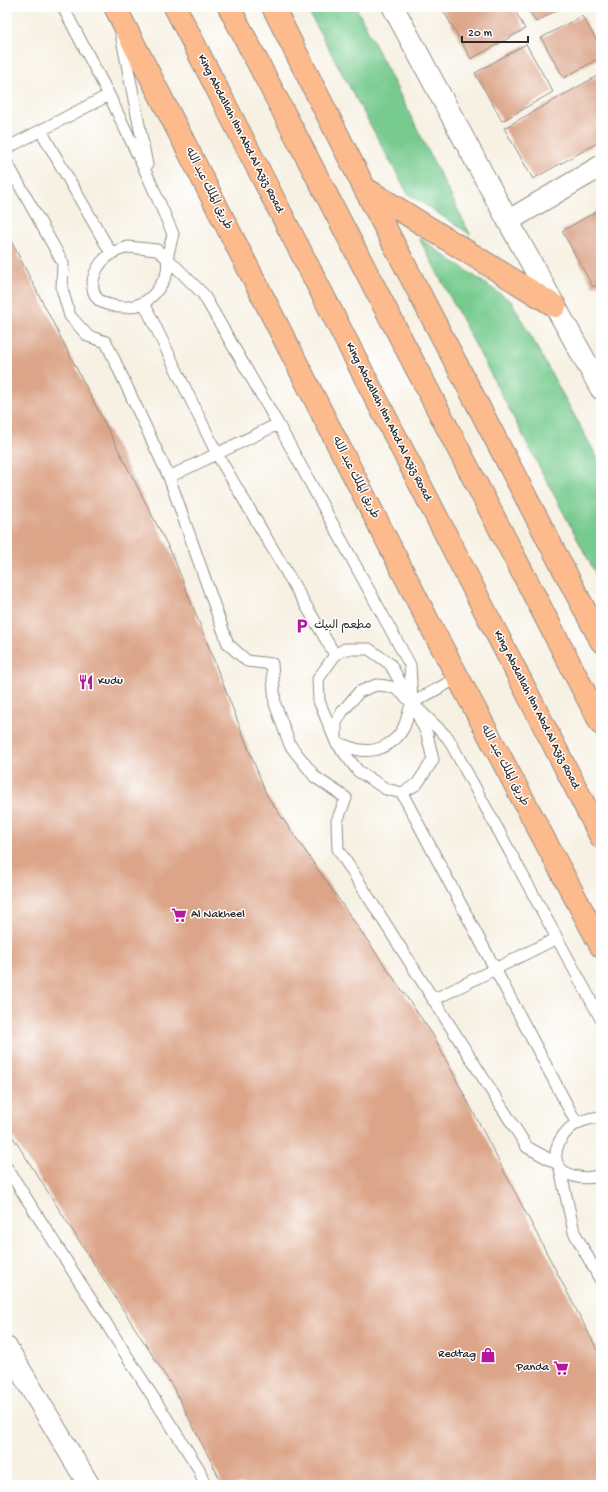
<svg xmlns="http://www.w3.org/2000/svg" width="608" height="1492" font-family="'Gochi Hand','Playpen Sans Arabic',sans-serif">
  <rect width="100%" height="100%" fill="#fff"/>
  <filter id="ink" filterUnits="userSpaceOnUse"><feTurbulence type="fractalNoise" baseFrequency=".025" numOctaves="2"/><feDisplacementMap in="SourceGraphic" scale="8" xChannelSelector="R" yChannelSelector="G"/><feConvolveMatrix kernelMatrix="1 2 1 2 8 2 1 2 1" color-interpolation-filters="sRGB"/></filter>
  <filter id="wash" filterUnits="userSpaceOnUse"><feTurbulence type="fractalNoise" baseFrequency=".012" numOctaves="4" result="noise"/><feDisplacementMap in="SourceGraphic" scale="16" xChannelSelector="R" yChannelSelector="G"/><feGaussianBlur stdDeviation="0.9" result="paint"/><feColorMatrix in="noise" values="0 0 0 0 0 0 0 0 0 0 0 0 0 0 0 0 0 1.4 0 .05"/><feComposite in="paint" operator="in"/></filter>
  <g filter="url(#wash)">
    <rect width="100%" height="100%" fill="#f7f1e3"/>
    <path fill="#77cb8f" stroke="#517b5d" d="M306,7H356L470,234L408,194Z
      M419,238L512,302L601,464V584Z"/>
    <g id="blocks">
      <path fill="#dca589" d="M449,7H513L525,29L471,59L443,10Z
        M527,7H562L536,22Z
        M582,16L601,48V57L564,78L541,38Z
        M526,44L553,92L502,121L475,73Z
        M601,74V141L533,179L504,128Z
        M601,209V283L593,287L562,231Z
        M7,233L173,556L267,796L433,1035L601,1357V1485H223L174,1389L7,1128Z"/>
    </g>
  </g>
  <g filter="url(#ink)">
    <use href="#blocks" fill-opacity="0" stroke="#918e87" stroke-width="1"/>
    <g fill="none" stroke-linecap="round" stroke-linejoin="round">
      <g stroke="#918e87" stroke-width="13">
        <path id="service" d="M63,7L109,95L150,181L173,234L167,258L203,294L278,424L410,665L412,703L448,738L601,1019
          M121,34L147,165
          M41,131L111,253
          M7,148L109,95
          M7,163L63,263L62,289L70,316L88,336L106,342L169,477L228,644L247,661L272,664L275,704L290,745L315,777L346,798L337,821L338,849L527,1147L556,1163
          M128,247L157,250L167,258C169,273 166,277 158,289C147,305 129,311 110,305C106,304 100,302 97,298C86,283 98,262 111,254C116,250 123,249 128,247Z
          M144,303L217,454L335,655
          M169,477L278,424
          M345,649H369L390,664L412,703L427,734L433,760L417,784L402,793L386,789L358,771L336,742L319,701L318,679L335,655Z
          M376,685C396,686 398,689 412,703C409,710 407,719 404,727C396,743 378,753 360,750C352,749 344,745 336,742V723L342,712L359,692Z
          M412,703L457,678
          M402,793L577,1124
          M433,1000L557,938
          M601,1117C590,1118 578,1121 570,1128C553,1144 548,1169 574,1176C583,1179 592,1178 601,1175
          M7,1168L199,1469L205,1485
          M560,1169L574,1232L601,1281"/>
      </g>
      <g stroke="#918e87" stroke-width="23">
        <path id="minor" d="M393,7L508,221L601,389
          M508,221L601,166
          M7,1348L89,1485"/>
      </g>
      <g stroke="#918e87" stroke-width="24">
        <path id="primary" d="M115,7L428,621L601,946
          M273,7L365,189L601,641
          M366,189L555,306"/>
      </g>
      <g stroke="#918e87" stroke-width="24">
        <path id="motorway" d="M175,7L601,837
          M229,7L601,724"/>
      </g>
      <use href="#service" stroke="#fff" stroke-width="11"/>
      <use href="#minor" stroke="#fff" stroke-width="21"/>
      <use href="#primary" stroke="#fcba8d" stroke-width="22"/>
      <use href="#motorway" stroke="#fcba8d" stroke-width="22"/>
    </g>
  </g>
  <defs>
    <g id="parking-bare" transform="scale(1.2)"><path d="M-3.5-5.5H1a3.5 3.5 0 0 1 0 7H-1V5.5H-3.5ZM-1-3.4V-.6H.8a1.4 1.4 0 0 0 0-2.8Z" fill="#b5179e" stroke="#fff" stroke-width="2.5" paint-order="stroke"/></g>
    <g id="restaurant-bare" transform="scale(1.2)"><path d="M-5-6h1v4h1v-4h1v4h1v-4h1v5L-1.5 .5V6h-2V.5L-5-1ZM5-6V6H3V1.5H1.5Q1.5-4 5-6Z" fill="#b5179e" stroke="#fff" stroke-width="2.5" paint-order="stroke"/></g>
    <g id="supermarket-bare" transform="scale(1.2)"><path d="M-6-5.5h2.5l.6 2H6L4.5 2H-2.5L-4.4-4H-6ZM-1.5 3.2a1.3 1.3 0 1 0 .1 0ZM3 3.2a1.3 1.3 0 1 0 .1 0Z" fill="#b5179e" stroke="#fff" stroke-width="2.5" paint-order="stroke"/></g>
    <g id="shop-bare" transform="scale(1.2)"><path d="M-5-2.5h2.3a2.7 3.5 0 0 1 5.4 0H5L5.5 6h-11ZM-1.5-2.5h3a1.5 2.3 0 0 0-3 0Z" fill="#b5179e" stroke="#fff" stroke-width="2.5" paint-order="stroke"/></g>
  </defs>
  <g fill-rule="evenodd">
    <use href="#parking-bare" x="302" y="626"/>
    <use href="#restaurant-bare" x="86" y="682"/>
    <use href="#supermarket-bare" x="179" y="915"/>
    <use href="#shop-bare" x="488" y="1355"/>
    <use href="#supermarket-bare" x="561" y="1368"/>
  </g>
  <g text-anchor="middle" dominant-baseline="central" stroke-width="3" stroke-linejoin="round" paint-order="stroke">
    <g font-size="12" fill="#2b2b2b" stroke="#fff">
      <text transform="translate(240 134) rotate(63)">King Abdallah Ibn Abd Al Aziz Road</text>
      <text transform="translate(208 189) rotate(63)">طريق الملك عبد الله</text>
      <text transform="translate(388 422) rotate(63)">King Abdallah Ibn Abd Al Aziz Road</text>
      <text transform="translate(355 478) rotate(63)">طريق الملك عبد الله</text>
      <text transform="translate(536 710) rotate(63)">King Abdallah Ibn Abd Al Aziz Road</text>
      <text transform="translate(504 766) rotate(62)">طريق الملك عبد الله</text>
    </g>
    <g font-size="12" fill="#2b2b2b" stroke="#fff" text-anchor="start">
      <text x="314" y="626">مطعم البيك</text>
      <text x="98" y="682">Kudu</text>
      <text x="191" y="915">Al Nakheel</text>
      <text x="476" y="1355" text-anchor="end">Redtag</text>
      <text x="549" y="1368" text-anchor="end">Panda</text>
    </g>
  </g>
  <rect width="608" height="1492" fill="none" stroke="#fff" stroke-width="24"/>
  <path d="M462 36v6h66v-6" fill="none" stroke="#2b2b2b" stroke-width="2"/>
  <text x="468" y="36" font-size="12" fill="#2b2b2b" stroke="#ffffff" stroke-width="3" paint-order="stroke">20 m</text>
</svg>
